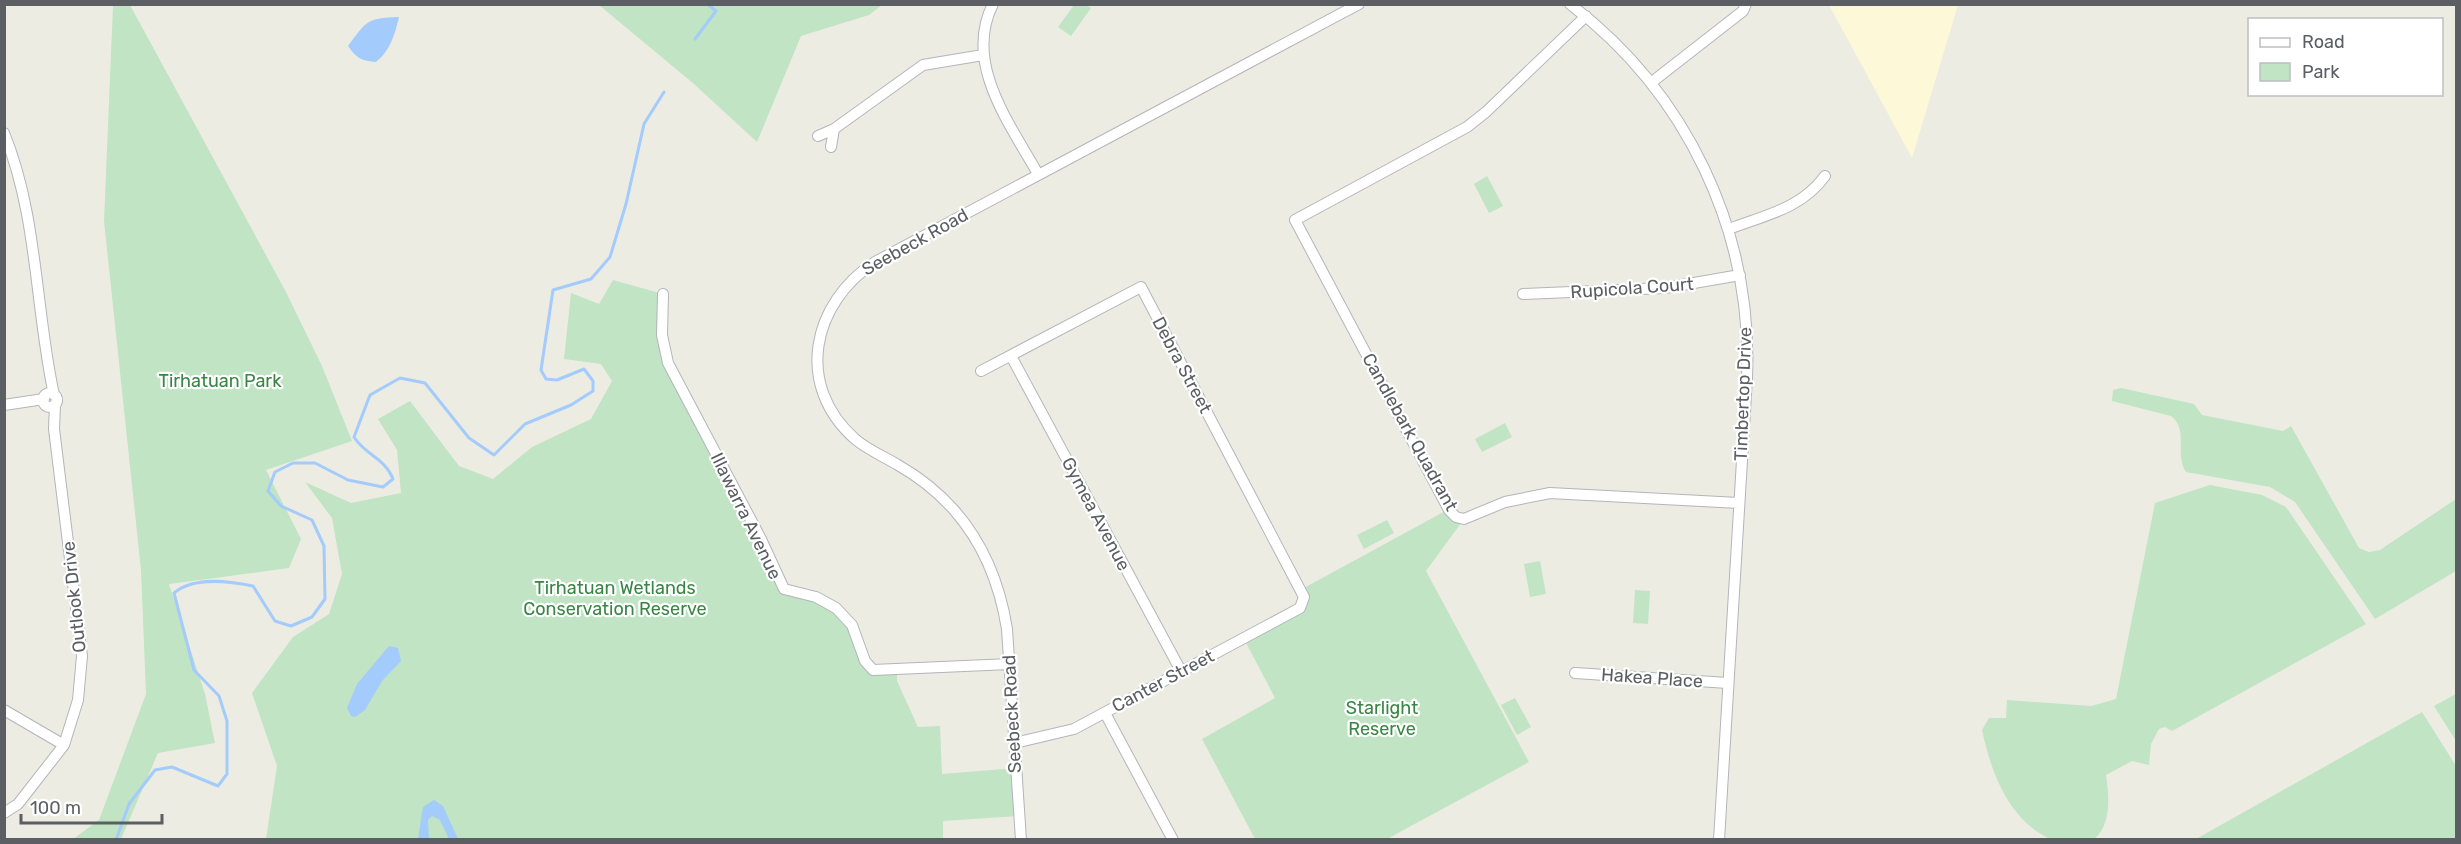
<svg xmlns="http://www.w3.org/2000/svg" width="2461" height="844" font-family="Rubik,sans-serif">
  <rect width="100%" height="100%" fill="#edece3"/>
  <path fill="#fdf8d8" d="M1829,5H1958L1912,158Z"/>
  <path fill="#c0e4c4" d="M117,5H130L286,292L322,366L352,441L266,470L301,539L289,568L169,584L205,694L215,743L158,753L121,839H73L99,820L146,694L141,570L104,221L113,6Z
    M599,5H882L869,15L801,36L757,142L694,84Z
    M1074,5H1085L1091,8L1071,36L1058,27Z
    M1487,176L1503,206L1489,213L1474,184Z
    M613,280L663,294V345L779,582L808,595L848,620L867,665L897,670V681L918,727L940,726L942,774L1016,768L1018,816L943,821V840L266,839L277,766L252,693L293,637L329,614L342,574L332,518L305,482L351,503L401,493L397,450L378,419L410,401L459,466L493,479L532,447L591,419L612,381L601,364L564,359L571,293L599,304Z
    M2121,388L2194,404L2202,415L2283,431L2291,426L2359,548L2369,552L2380,550L2456,499V571L2375,619L2295,502L2270,487L2186,472C2174,454 2189,429 2171,416L2112,401L2113,390Z
    M1505,423L1512,437L1482,452L1475,439Z
    M2210,485L2262,495L2286,507L2366,624L2172,731L2165,727L2159,729L2151,744L2149,765L2132,761L2106,775C2109,795 2112,825 2094,839H2050C2008,819 1991,772 1982,730L1989,718H2006L2007,700L2091,706L2116,699L2155,503Z
    M1449,509L1464,519L1426,571L1529,762L1387,839H1255L1202,739L1275,698L1244,639L1300,608L1302,589Z
    M1387,520L1394,533L1364,549L1357,535Z
    M1540,561L1546,594L1530,597L1524,564Z
    M1635,590L1650,591L1648,624L1633,623Z
    M2456,694V741L2434,706Z
    M1515,698L1531,727L1517,735L1501,705Z
    M2422,712L2456,766V839H2196Z"/>
  <path fill="#a3cbfc" d="M399,17C395,34 390,51 376,62C362,61 356,58 348,46C367,21 366,18 399,17Z
    M389,646L398,648L401,661L382,681L365,710L355,717L351,716L347,708L357,684Z
    M434,800L443,806L458,839H449L440,820L432,816L428,820L429,839H418L423,807Z"/>
  <g fill="none" stroke-linecap="round" stroke-linejoin="round">
    <path stroke="#a3cbfc" stroke-width="3" d="M695,39L716,11L707,4
      M116,840L129,804L155,770L172,767L218,786L227,774V721L219,696L194,670L174,593C194,576 229,581 253,586L275,621L291,626L312,617L325,599L324,546L312,520L281,506L268,491L275,472L293,463H315L348,480L383,487L393,479C385,458 365,455 354,437L370,395L400,378L425,383L469,438L494,455L525,424L571,405L593,391V381L584,369L557,380L546,379L541,370L553,290L591,279L610,257L626,204L644,124L664,92"/>
    <g stroke="#b3b5ba" stroke-width="12">
      <path id="minor" d="M993,4C963,63 1010,124 1038,174
        M1570,4C1687,93 1753,232 1747,378L1719,840
        M1586,16L1486,112L1467,127L1295,220L1449,510L1456,517L1464,519L1505,502L1550,493L1739,503
        M1652,82L1743,11L1746,4
        M4,133C38,216 35,308 54,395
        M818,136L834,129L923,65L983,55
        M831,147L834,129
        M1729,229C1765,215 1801,209 1825,176
        M663,294L662,335L668,363L761,539L784,589L816,597L836,608L852,625L865,661L873,670L1010,664
        M1523,294L1665,288L1740,275
        M1011,356L1181,671
        M981,371L1141,287L1304,597L1300,608L1074,729L1015,743
        M43 400a7 7 0 1 1 14 0a7 7 0 1 1-14 0Z
        M4,405L44,399
        M1575,673L1728,683
        M4,710L64,745
        M1105,713L1173,840
        M4,813L18,804L64,745L78,700L82,656L54,429L55,404
        M1021,840L1007,629C1000,585 984,544 954,510C938,492 919,477 898,465C883,456 868,450 855,439C794,385 812,303 875,262L1359,4"/>
    </g>
    <use href="#minor" stroke="#fff" stroke-width="10"/>
  </g>
  <g text-anchor="middle" dominant-baseline="central" stroke-width="4.5" stroke-linejoin="round" paint-order="stroke">
    <g font-size="18" fill="#5b5e63" stroke="#fff">
      <text transform="translate(915 242) rotate(-29)">Seebeck Road</text>
      <text transform="translate(1632 288) rotate(-4)">Rupicola Court</text>
      <text transform="translate(1182 365) rotate(62)">Debra Street</text>
      <text transform="translate(1743 394) rotate(-88)">Timbertop Drive</text>
      <text transform="translate(1410 432) rotate(61)">Candlebark Quadrant</text>
      <text transform="translate(1096 514) rotate(62)">Gymea Avenue</text>
      <text transform="translate(746 516) rotate(64)">Illawarra Avenue</text>
      <text transform="translate(74 597) rotate(-96)">Outlook Drive</text>
      <text transform="translate(1652 678) rotate(4)">Hakea Place</text>
      <text transform="translate(1163 681) rotate(-28)">Canter Street</text>
      <text transform="translate(1012 714) rotate(-93)">Seebeck Road</text>
    </g>
    <g font-size="18" fill="#388544" stroke="#fff">
      <text x="220" y="381">Tirhatuan Park</text>
      <text x="615" y="588">Tirhatuan Wetlands<tspan x="615" dy="21">Conservation Reserve</tspan></text>
      <text x="1382" y="708">Starlight<tspan x="1382" dy="21">Reserve</tspan></text>
    </g>
  </g>
  <rect width="2461" height="844" fill="none" stroke="#5b5e63" stroke-width="12"/>
  <rect x="2248" y="18" width="195" height="78" fill="#ffffff" stroke="#bdbfc1" stroke-width="1.5"/>
  <rect x="2260" y="38" width="30" height="9" fill="#ffffff" stroke="#bdbfc1" stroke-width="1.5"/>
  <text x="2302" y="48" font-size="18" fill="#5b5e63">Road</text>
  <rect x="2260" y="63" width="30" height="18" fill="#c0e4c4" stroke="#bdbfc1" stroke-width="1.5"/>
  <text x="2302" y="78" font-size="18" fill="#5b5e63">Park</text>
  <path d="M21 814v9h141v-9" fill="none" stroke="#5b5e63" stroke-width="3"/>
  <text x="30" y="814" font-size="18" fill="#5b5e63" stroke="#ffffff" stroke-width="4.5" paint-order="stroke">100 m</text>
</svg>
